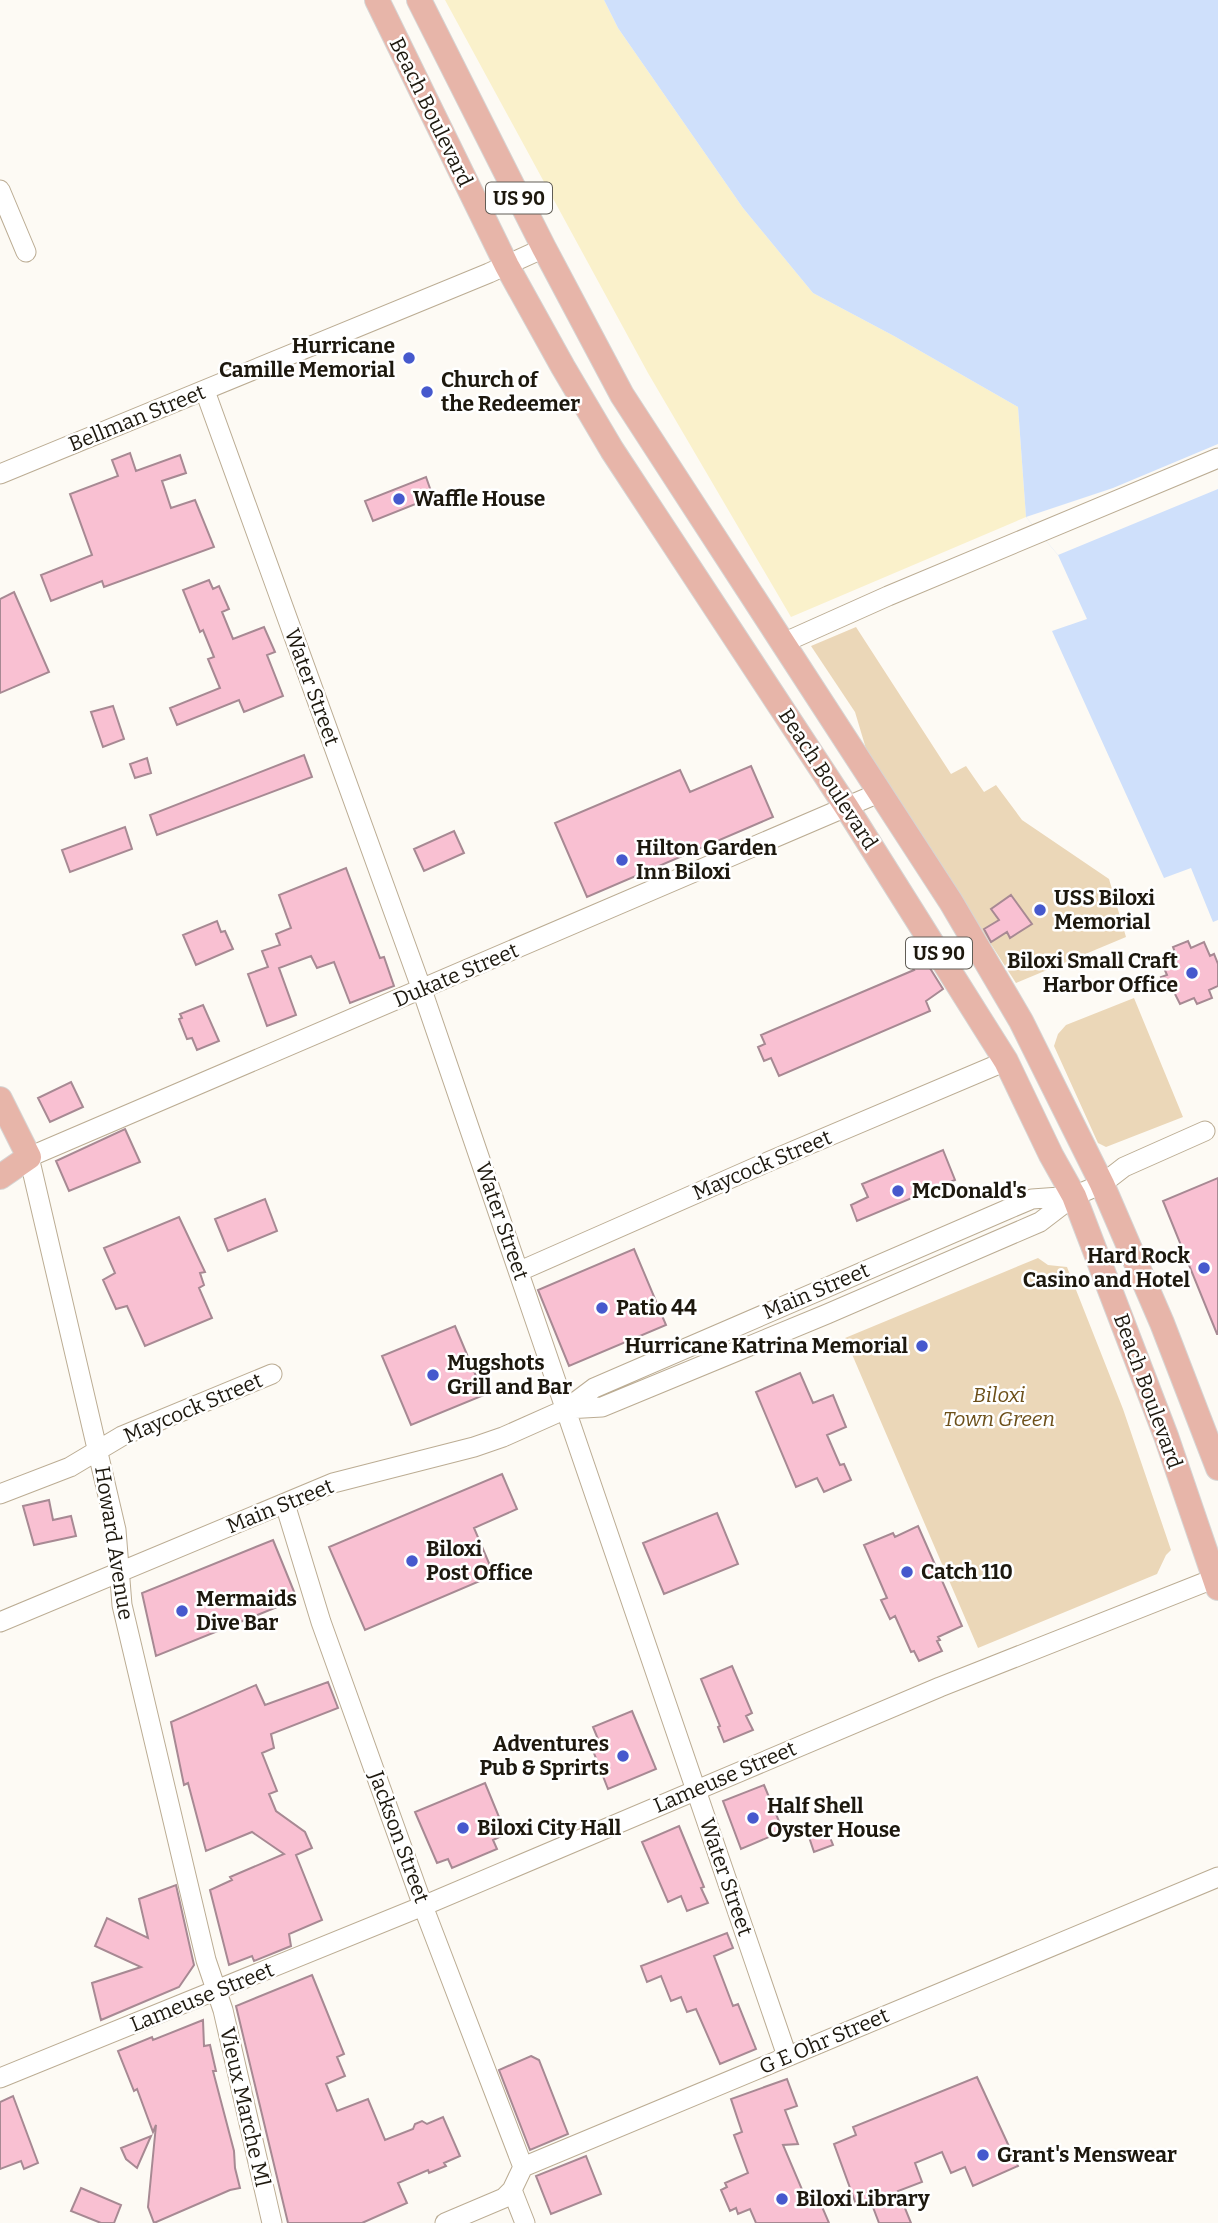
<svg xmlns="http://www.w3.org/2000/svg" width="1218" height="2223" font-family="Bitter,serif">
  <rect width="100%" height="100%" fill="#fdfaf4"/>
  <path fill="#ebd7b8" d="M856,627L951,774L966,766L984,792L996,785L1022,820L1109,879L1126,937L1016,983L867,752L855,712L811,646Z
    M1134,998L1183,1117L1106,1147L1098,1143L1054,1046L1058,1034L1066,1025Z
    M1038,1258L1048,1265L1067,1267L1123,1409L1171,1550L1166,1555L1157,1574L978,1648L845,1338Z"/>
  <path fill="#faf1cb" d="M445,0H604L618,28L743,208L813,293L894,336L1018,407L1026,517L791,617L648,373Z"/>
  <path fill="#cfe0fb" d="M604,0H1218V920L1213,922L1191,868L1164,878L1052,631L1087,619L1058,555L1026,517L1018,407L894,336L813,293L743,208L618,28Z"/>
  <path fill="#fdfaf4" d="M1218,444V489L1058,555L1026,517L1113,488Z"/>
  <path fill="#f9c0d2" stroke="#a78993" stroke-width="2" d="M130,453L136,471L180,455L186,473L162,481L171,508L195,500L214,547L104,587L102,581L51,601L41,575L92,555L70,494L118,476L112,460Z
    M426,477L433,497L373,521L365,501Z
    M209,580L213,589L219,586L229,609L222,612L233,639L264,627L275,652L267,655L283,696L244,712L239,700L177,725L170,708L220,688L208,659L214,657L203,630L200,632L183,590Z
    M14,592L49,672L0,693V599Z
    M113,706L124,739L103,747L91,712Z
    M304,755L312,777L157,835L150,815Z
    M147,758L151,773L135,778L130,764Z
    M751,766L773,817L587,897L555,823L680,770L690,792Z
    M125,827L132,849L70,872L62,850Z
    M454,831L464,853L424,871L414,849Z
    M346,868L380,958L384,957L394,986L350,1003L334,962L317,968L311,956L279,968L296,1015L267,1026L248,974L268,967L262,951L280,945L276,934L291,928L279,895Z
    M1011,895L1032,924L1010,938L1007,932L991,942L984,929L999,920L991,909Z
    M217,921L221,932L225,931L233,949L196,965L183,935Z
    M1188,941L1191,948L1204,942L1210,956L1214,954L1218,964V986L1209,990L1212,998L1197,1004L1194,998L1180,1004L1173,990L1167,992L1161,977L1167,975L1161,961L1176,955L1173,947Z
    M959,945L966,957L960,960L953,948Z
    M923,957L943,989L926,1001L930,1011L779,1076L771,1058L764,1061L758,1047L765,1044L761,1035L914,970L909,964Z
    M203,1005L219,1041L197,1050L192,1038L187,1039L179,1019L182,1018L180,1014Z
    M71,1082L83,1107L50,1122L38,1098Z
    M125,1129L140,1162L69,1191L56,1161Z
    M943,1150L955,1180L857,1221L851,1205L868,1197L862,1184Z
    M1218,1178V1334H1217L1163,1201Z
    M265,1199L277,1231L228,1251L215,1219Z
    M179,1217L205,1272L200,1273L204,1285L199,1288L212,1318L145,1346L127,1306L116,1309L103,1280L115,1273L104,1248Z
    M634,1249L666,1325L569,1366L538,1290Z
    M455,1326L484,1395L411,1425L382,1356Z
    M800,1373L813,1403L833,1395L846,1427L827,1435L840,1465L844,1464L851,1480L824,1492L817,1478L796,1487L756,1392Z
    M502,1474L517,1509L474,1528L494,1575L365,1630L329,1547Z
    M49,1500L53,1520L71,1516L76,1536L34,1545L23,1506Z
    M717,1513L738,1564L664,1594L643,1543Z
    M918,1526L962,1626L938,1637L940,1640L937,1641L942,1651L919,1661L914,1651L911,1652L895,1616L890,1619L881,1600L887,1598L864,1545L893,1533L895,1537Z
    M273,1540L297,1599L156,1656L142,1593Z
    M732,1666L752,1713L746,1716L753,1730L724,1742L718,1727L720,1726L701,1679Z
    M328,1682L338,1708L271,1734L274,1748L262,1753L277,1791L269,1794L276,1811L305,1832L312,1848L296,1855L322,1920L289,1934L291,1946L254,1961L252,1956L229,1965L210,1890L232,1880L230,1877L284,1854L252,1832L206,1851L188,1783L184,1785L171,1722L256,1685L265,1705Z
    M632,1711L656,1769L608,1789L590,1743L598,1739L593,1727Z
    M485,1783L506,1834L493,1840L497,1849L452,1868L448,1859L437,1863L415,1812Z
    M764,1785L783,1831L741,1849L723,1801Z
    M679,1826L704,1887L701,1888L708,1903L687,1911L681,1896L668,1902L642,1842Z
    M827,1830L833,1845L814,1852L809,1837Z
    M176,1885L194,1965L179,1987L101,2020L92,1983L141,1967L95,1946L107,1918L148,1938L139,1899Z
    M727,1933L733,1948L714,1956L733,2006L738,2004L756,2049L720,2064L696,2009L687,2012L681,1997L671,2001L661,1976L647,1982L641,1966Z
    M312,1975L344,2054L337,2057L345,2076L326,2084L337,2111L368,2099L385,2140L413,2129L415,2124L422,2121L427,2124L443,2117L460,2156L444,2163L446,2166L429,2173L428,2170L398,2183L407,2203L362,2223H288L236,2006Z
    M203,2020L204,2046L210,2045L216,2071H213L234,2151L235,2168L240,2188L230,2190L154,2223L148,2207L156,2125L153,2132L137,2089L134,2091L118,2051L152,2037L153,2040Z
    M531,2056L539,2060L568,2134L530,2150L499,2070Z
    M977,2077L1018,2166L973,2186L965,2167L951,2173L942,2152L915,2163L922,2182L898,2191L911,2223H879L871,2202L857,2207L834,2144L856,2135L853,2127Z
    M787,2079L797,2106L785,2110L798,2144L783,2145L806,2199L817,2195L829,2223H756L750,2209L738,2214L736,2208L730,2211L721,2190L727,2187L725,2183L748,2173L734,2135L742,2132L731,2099Z
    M13,2096L38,2163L24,2169L21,2161L0,2169V2102Z
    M151,2136L137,2168L126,2159L121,2148Z
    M586,2156L601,2194L551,2214L536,2176Z
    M81,2188L121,2205L114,2223H101L71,2211Z"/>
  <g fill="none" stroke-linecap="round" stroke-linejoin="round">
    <g stroke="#bbac93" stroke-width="21">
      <path id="minor" d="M0,190L26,252
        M205,391L422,990L787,2056
        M0,474L489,273L544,248
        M783,643L888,596L1218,458
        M520,1271L763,1164L1006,1061
        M566,1409L602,1407L827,1314L1040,1222L1074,1196L1102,1184L1124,1167L1205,1131
        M0,1494L70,1467L122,1436L272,1374
        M285,1504L321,1622L423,1906L523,2167
        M0,1622L333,1483L474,1447L503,1437L566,1409L594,1388L1006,1210L1032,1199L1074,1196
        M0,2078L423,1906L940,1687L1218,1577
        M512,2190L525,2223
        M272,2223L223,2010L206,1960L122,1605L116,1530L29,1157L881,792
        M445,2223L504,2198L512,2190L523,2167L1218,1877"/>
    </g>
    <g stroke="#d6d5d4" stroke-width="26">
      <path id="major" d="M377,0L507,266L563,367L612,450L847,808L1006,1061L1051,1155L1074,1196L1166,1436L1218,1588
        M419,0L544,248L622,395L951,902L1021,1021L1102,1184L1162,1323L1218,1468
        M0,1099L29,1157
        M0,1177L29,1157"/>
    </g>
    <use href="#minor" stroke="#fff" stroke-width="19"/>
    <use href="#major" stroke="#e7b5a9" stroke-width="24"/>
  </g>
  <g fill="#4659cd" stroke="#fff" stroke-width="2.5">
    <circle cx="409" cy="358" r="7"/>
    <circle cx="427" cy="392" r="7"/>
    <circle cx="399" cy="499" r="7"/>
    <circle cx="622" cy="860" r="7"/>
    <circle cx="1040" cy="910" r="7"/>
    <circle cx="1192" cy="973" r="7"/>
    <circle cx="898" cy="1191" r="7"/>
    <circle cx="1204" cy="1268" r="7"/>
    <circle cx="602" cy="1308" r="7"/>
    <circle cx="922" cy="1346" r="7"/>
    <circle cx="433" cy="1375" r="7"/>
    <circle cx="412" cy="1561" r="7"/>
    <circle cx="907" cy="1572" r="7"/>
    <circle cx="182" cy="1611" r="7"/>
    <circle cx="623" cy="1756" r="7"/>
    <circle cx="753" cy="1818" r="7"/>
    <circle cx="463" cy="1828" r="7"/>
    <circle cx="983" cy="2155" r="7"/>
    <circle cx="782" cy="2199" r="7"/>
  </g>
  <g text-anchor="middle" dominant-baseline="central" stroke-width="5" stroke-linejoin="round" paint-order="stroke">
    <g fill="#fff" stroke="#615d56" stroke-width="2">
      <rect x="486" y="182.5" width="66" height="31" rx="5"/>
      <rect x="906" y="937.5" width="66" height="31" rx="5"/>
    </g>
    <g font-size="19" font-weight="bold" fill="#1d180e">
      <text x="519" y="198">US 90</text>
      <text x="939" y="953">US 90</text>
    </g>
    <g font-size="21" fill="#1d180e" stroke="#fff">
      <text transform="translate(431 112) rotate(64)">Beach Boulevard</text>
      <text transform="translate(137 418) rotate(-22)">Bellman Street</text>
      <text transform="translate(312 687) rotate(70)">Water Street</text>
      <text transform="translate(828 779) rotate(57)">Beach Boulevard</text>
      <text transform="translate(456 975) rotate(-23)">Dukate Street</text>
      <text transform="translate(762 1165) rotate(-23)">Maycock Street</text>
      <text transform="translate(502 1221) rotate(71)">Water Street</text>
      <text transform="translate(816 1291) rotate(-23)">Main Street</text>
      <text transform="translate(1148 1391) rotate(70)">Beach Boulevard</text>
      <text transform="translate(193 1408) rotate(-23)">Maycock Street</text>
      <text transform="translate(280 1506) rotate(-22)">Main Street</text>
      <text transform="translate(114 1543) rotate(81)">Howard Avenue</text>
      <text transform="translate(725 1777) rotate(-23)">Lameuse Street</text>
      <text transform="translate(399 1837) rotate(70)">Jackson Street</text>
      <text transform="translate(726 1877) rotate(71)">Water Street</text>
      <text transform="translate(202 1997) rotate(-22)">Lameuse Street</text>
      <text transform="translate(824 2041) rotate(-23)">G E Ohr Street</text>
      <text transform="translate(245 2107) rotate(77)">Vieux Marche Ml</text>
    </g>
    <g font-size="21" font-weight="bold" fill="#1d180e" stroke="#fff" text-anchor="start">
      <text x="395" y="346" text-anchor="end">Hurricane<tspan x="395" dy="24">Camille Memorial</tspan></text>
      <text x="441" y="380">Church of<tspan x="441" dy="24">the Redeemer</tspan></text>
      <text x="413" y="499">Waffle House</text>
      <text x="636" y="848">Hilton Garden<tspan x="636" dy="24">Inn Biloxi</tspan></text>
      <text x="1054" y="898">USS Biloxi<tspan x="1054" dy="24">Memorial</tspan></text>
      <text x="1178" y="961" text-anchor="end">Biloxi Small Craft<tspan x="1178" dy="24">Harbor Office</tspan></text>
      <text x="912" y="1191">McDonald's</text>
      <text x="1190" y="1256" text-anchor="end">Hard Rock<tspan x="1190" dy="24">Casino and Hotel</tspan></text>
      <text x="616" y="1308">Patio 44</text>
      <text x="908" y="1346" text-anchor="end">Hurricane Katrina Memorial</text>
      <text x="447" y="1363">Mugshots<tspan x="447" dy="24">Grill and Bar</tspan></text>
      <text x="426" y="1549">Biloxi<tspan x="426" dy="24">Post Office</tspan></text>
      <text x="921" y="1572">Catch 110</text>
      <text x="196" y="1599">Mermaids<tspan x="196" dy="24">Dive Bar</tspan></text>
      <text x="609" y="1744" text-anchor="end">Adventures<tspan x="609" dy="24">Pub &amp; Sprirts</tspan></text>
      <text x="767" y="1806">Half Shell<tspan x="767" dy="24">Oyster House</tspan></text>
      <text x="477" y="1828">Biloxi City Hall</text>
      <text x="997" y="2155">Grant's Menswear</text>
      <text x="796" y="2199">Biloxi Library</text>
    </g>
    <g font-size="21" font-style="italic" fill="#6d501a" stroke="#fff">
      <text x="999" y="1395">Biloxi<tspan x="999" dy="24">Town Green</tspan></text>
    </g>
  </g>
</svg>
